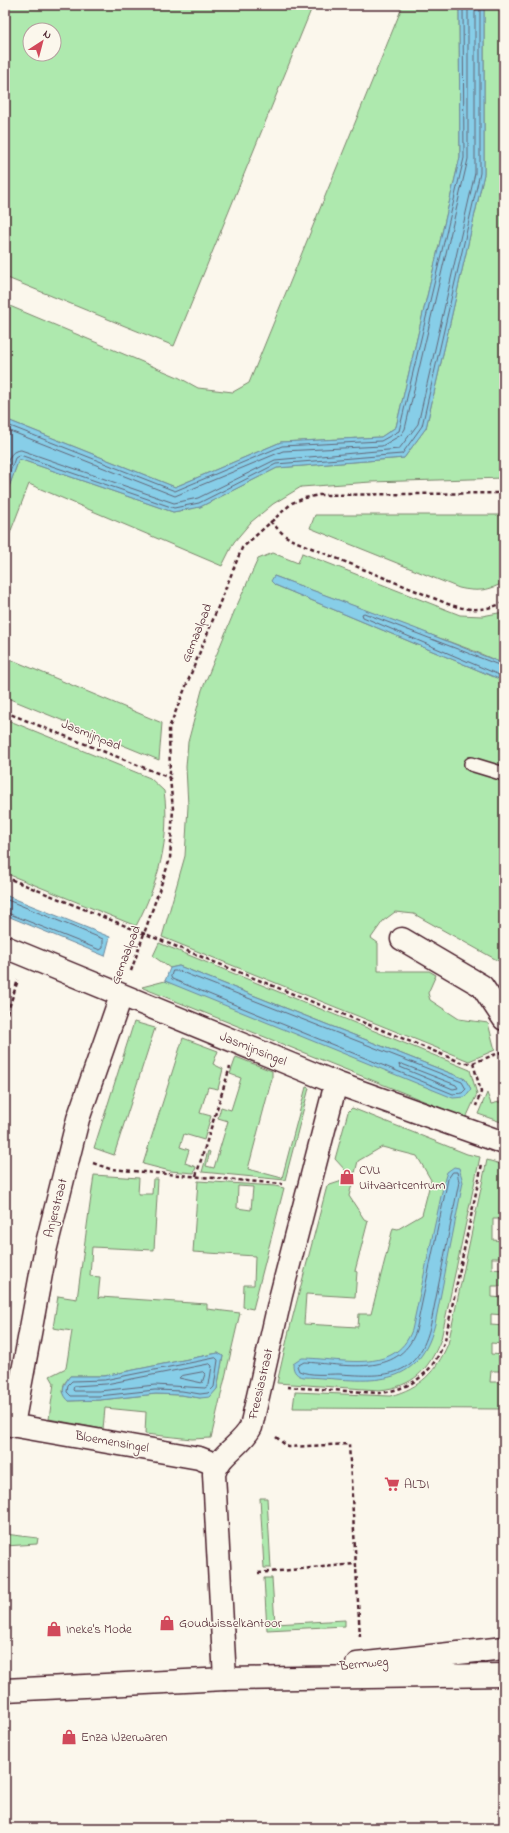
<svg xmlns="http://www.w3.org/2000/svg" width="509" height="1833" font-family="'Indie Flower',sans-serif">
  <rect width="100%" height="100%" fill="#fbf7ec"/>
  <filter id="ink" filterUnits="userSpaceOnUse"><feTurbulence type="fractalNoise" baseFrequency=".025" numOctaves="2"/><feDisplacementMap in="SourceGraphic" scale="8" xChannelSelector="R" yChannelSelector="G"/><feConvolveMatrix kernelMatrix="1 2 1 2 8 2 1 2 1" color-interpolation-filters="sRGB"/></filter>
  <g filter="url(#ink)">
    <path fill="#aee9ae" stroke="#7c846c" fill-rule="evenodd" d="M10,5H313L174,346L5,277V17ZM30,30H54V54H30Z
      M403,5H459L460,157L396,427L381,437L281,442L175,487L5,419V304L178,377L198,388L233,392L249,383Z
      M484,5H504V478L371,482L301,487L273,504L251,522L234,542L222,566L29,484L5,546V498L19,459L173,512L200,507L277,468L404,458L426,428L484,174Z
      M315,515H504V582C490,591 476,592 459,588L310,528Z
      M273,553L298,563L302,553L460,615L482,616L504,612V664L474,651L274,576L275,585L504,681V964L414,914L395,912L383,921L371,938L378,943V971H429L436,975L428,993L430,1000L459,1019L488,1023L495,1050L469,1061L162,937L185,856L188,806L186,767L188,742L202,690L234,612L258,559Z
      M5,657L162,723L159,760L5,697Z
      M5,719L150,778L164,791C171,838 158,884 136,926L5,873Z
      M159,943L470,1070L477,1094L466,1118L143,988L142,987L165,981L471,1089L465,1079L179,966L170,968L153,956Z
      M134,1022L155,1028L114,1155L94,1148Z
      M183,1038L218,1051L213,1064L223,1069L218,1089L208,1087L200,1113L211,1116L204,1140L184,1134L180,1147L189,1150L185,1163L196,1167L194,1173L170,1171L143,1164Z
      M236,1057L272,1071V1078L248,1169L282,1178L306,1087L309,1088L285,1180L202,1172L208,1151L210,1152L206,1166L214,1168L228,1121L218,1118L221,1107L231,1110L241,1078L230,1074Z
      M487,1093L491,1104L504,1101V1123L478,1114Z
      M352,1108L467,1154L480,1157L441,1339C429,1370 413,1387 379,1390L277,1383L288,1335L327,1186L342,1181L352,1184L349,1196L364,1219L368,1221L355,1271L357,1272L355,1297L306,1294L304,1324L358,1327L359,1314H371L393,1228L398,1229L422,1215L431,1180L417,1156L382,1147L358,1161L355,1173L345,1170L335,1159L348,1112Z
      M487,1160L504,1165V1219H493V1240L504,1241V1258H492V1269L504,1270V1286H492V1297L504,1298V1315L491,1314V1325L504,1326V1344L491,1343V1354L504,1355V1371H491L490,1382H504V1409L293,1408L295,1392L390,1396C420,1388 436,1372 448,1344Z
      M94,1175L139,1178L138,1194H152L153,1179H158L154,1250L92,1247L90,1276L100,1277L98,1299L100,1297L207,1304V1309L240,1313L211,1438L192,1439L145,1434L146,1412L105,1408L103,1429L49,1419L54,1383L50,1376L66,1368L72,1331L53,1328L58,1296L77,1299ZM218,1353L223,1356L217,1389L200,1398L181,1395L156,1394L100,1400L69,1401L63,1392L64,1384L70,1376H104Z
      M198,1181L275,1186L284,1188L253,1309L243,1307L244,1285H254L255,1256L193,1252ZM238,1186L253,1187L251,1210L237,1208Z
      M5,1364L9,1365L14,1370L8,1399L5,1402Z
      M260,1498H267L271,1568H264Z
      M5,1534L38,1538L37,1544L5,1546Z
      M272,1578L275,1624L345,1620V1626L267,1630L264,1578Z"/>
    <path fill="#87cee8" stroke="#6f889c" d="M459,5H484V174L426,428L404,458L277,468L200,507L173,512L19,459L5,498V419L175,487L281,442L381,437L396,427L460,157Z
      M274,576L414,628L504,664V681L275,585L271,581Z
      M5,895L110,937L105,956L5,915Z
      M179,966L465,1079L471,1089L465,1097L453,1098L165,981L170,968Z
      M454,1167L459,1168L463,1182L435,1324C417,1396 362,1379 304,1377C297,1376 293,1372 293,1364L302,1358C340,1358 395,1376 412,1330L445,1178L447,1172Z
      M218,1353L223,1356L217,1389L210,1397L200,1398L181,1395L156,1394L100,1400L69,1401C60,1393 63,1385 70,1376H104Z"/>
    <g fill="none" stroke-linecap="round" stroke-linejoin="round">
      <path stroke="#626577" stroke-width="1" d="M5,424L175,491L282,446L381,441L399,431L464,158L463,5
        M5,429L175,496L283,451L382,446L401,435L405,429L468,159V5
        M5,471C8,462 9,450 21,450L174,503L198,498L275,460L399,449L418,424L475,173V5
        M5,486L15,458L20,455L174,508L199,503L276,464L402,454L422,426L480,173V5
        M504,667L364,613L362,614L363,617L504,677
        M5,899L103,939V948L100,950L5,912
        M173,971H179L462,1082L466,1089L462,1093L453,1094L172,979L171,977Z
        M402,1064L456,1085L458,1088L453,1089L400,1067L399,1065Z
        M453,1172H457L459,1182L431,1323C418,1379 388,1377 339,1374C327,1374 311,1376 299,1371L297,1366L304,1362C343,1364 399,1379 416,1331L448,1179Z
        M216,1358L218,1360L214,1387L208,1393L200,1394L182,1391L155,1390L99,1396H71L67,1392L68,1385L72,1381L104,1380Z
        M210,1364L212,1366L209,1385L205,1388L155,1385L99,1391H74L73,1390L74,1386L106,1384Z
        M203,1372L205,1374L202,1383L179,1378L181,1376Z"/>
      <g stroke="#4a1f2b" stroke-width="16">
        <path id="lane" d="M471,764L504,774"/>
      </g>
      <g stroke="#4a1f2b" stroke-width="25">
        <path id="street" d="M402,939L482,986L504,1019
          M5,947L336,1083L504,1143
          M5,1424L199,1458L217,1465
          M13,1425L46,1247L78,1119L121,996
          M225,1679L214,1474C219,1454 242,1445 251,1427L281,1295L336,1083"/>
      </g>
      <g stroke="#4a1f2b" stroke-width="25">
        <path id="secondary" d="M357,1664L504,1648
          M5,1690L225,1679L504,1675"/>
      </g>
      <path stroke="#4a1f2b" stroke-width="2.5" stroke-dasharray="4 3" stroke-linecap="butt" d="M270,521L284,535L292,540L448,604C469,611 483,611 504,603
        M5,712L170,778
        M5,877L463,1063H473L504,1051
        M131,971L170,859L173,809L170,778L169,728L242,548L292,503L305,498L319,495L504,493
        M5,1020L18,980
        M473,1063L481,1092L476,1106
        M93,1163L110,1169L282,1184
        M196,1176L230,1067
        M287,1387L379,1393C413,1389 434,1372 445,1340L482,1164
        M276,1437L288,1447L349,1444L360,1637
        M258,1573L355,1564"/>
      <use href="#lane" stroke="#fbf7ec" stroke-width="13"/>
      <use href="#street" stroke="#fbf7ec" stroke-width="22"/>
      <use href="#secondary" stroke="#fbf7ec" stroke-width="22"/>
    </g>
  </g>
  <defs>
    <g id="shop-bare" transform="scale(1.2)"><path d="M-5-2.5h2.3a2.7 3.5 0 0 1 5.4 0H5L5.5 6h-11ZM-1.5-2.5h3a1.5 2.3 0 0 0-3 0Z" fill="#d1495b" stroke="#fbf7ec" stroke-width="2.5" paint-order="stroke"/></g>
    <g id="supermarket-bare" transform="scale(1.2)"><path d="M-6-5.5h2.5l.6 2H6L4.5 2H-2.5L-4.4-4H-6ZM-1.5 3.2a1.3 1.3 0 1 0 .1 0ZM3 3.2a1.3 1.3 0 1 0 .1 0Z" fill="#d1495b" stroke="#fbf7ec" stroke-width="2.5" paint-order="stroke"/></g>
  </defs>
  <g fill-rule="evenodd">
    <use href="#shop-bare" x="347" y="1177"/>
    <use href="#supermarket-bare" x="392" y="1484"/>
    <use href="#shop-bare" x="167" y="1623"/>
    <use href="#shop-bare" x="54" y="1629"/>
    <use href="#shop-bare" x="69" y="1737"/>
  </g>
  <g text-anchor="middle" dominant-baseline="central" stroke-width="3" stroke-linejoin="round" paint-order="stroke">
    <g font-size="13" fill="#4a1f2b" stroke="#fbf7ec">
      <text transform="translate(197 633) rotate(-68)">Gemaalpad</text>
      <text transform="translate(91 735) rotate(22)">Jasmijnpad</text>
      <text transform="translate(126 955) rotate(-69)">Gemaalpad</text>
      <text transform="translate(253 1049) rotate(22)">Jasmijnsingel</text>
      <text transform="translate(56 1208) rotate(-76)">Anjerstraat</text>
      <text transform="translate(261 1384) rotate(-77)">Freesiastraat</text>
      <text transform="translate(112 1442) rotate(10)">Bloemensingel</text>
      <text transform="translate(364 1664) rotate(-6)">Bermweg</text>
    </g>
    <g font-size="13" fill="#4a1f2b" stroke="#fbf7ec" text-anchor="start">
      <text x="359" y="1170">CVU<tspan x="359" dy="15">Uitvaartcentrum</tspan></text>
      <text x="404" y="1484">ALDI</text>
      <text x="179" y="1623">Goudwisselkantoor</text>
      <text x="66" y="1629">Ineke's Mode</text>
      <text x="81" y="1737">Enza IJzerwaren</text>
    </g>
  </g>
  <rect width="509" height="1833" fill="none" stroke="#fbf7ec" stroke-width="20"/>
  <rect x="10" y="10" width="489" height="1813" fill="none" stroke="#4a1f2b" stroke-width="1.5" filter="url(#ink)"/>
  <g transform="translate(42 42) rotate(36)"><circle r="19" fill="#fbf7ec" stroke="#b4a19f"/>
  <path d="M0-3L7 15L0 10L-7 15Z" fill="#d1495b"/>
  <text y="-6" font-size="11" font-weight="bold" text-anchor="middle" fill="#4a1f2b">N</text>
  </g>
</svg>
